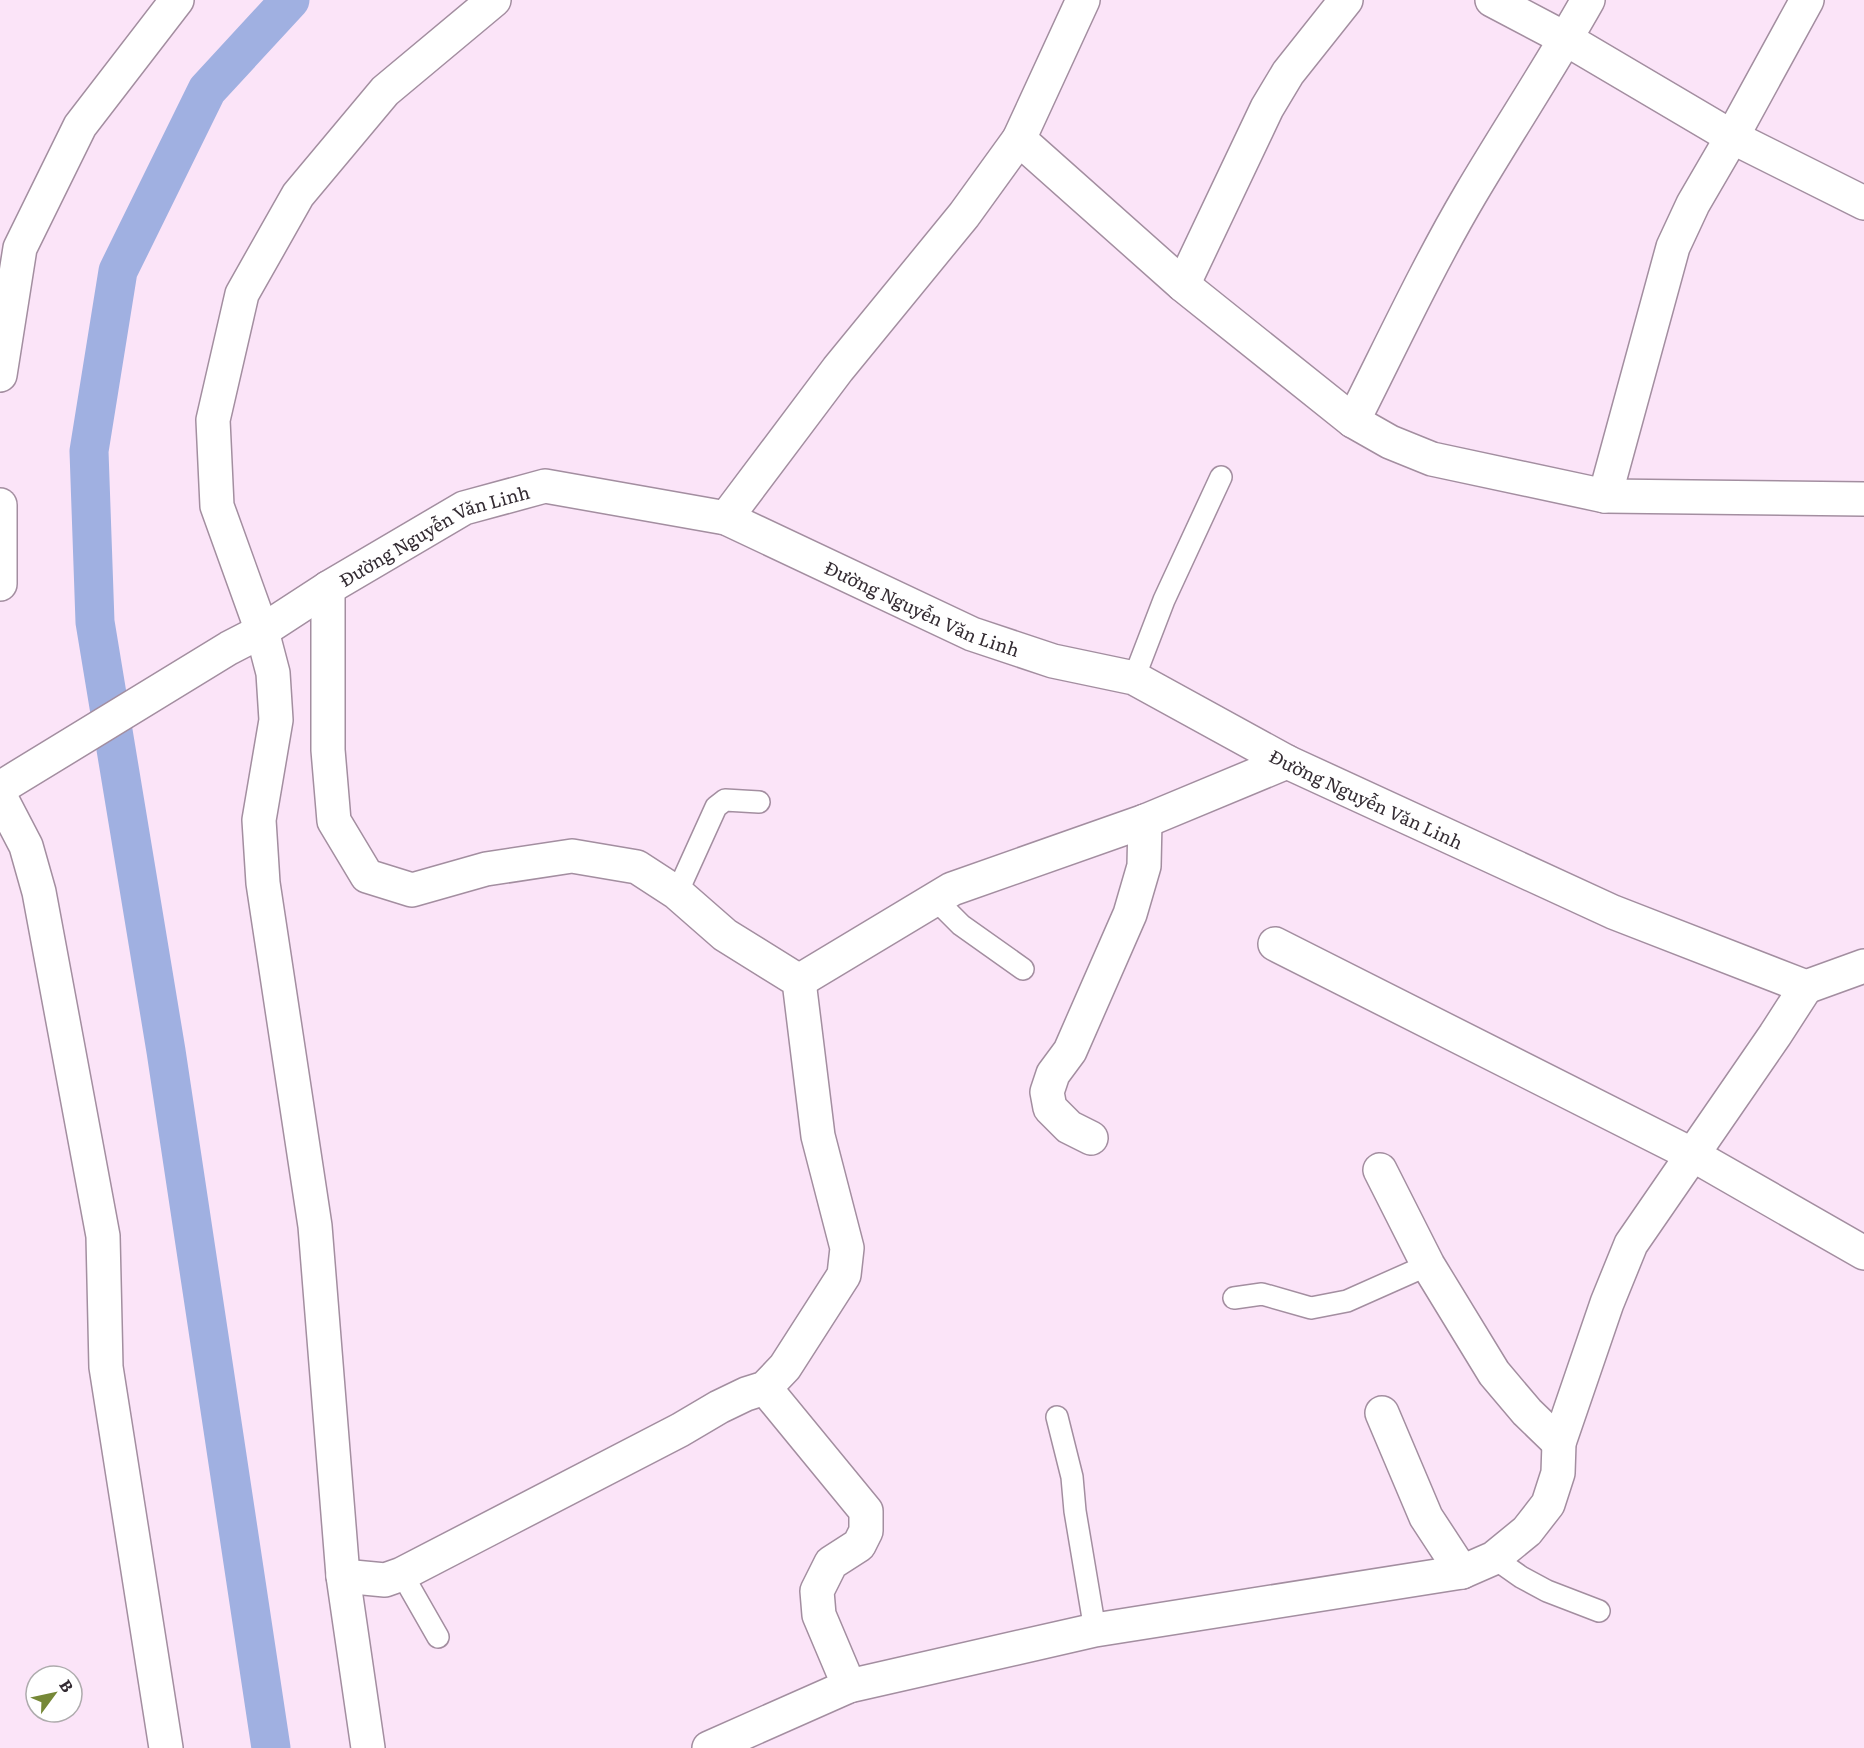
<svg xmlns="http://www.w3.org/2000/svg" width="1864" height="1748" font-family="Literata,serif">
  <rect width="100%" height="100%" fill="#fbe4f8"/>
  <g fill="none" stroke-linecap="round" stroke-linejoin="round">
    <path stroke="#a0b0e1" stroke-width="39" d="M271,1748L166,1051L95,622L89,451L118,271L207,90L290,0"/>
    <g stroke="#a38ea0" stroke-width="24">
      <path id="service" d="M1134,678L1164,600L1221,477
        M677,893L716,807L725,800L759,802
        M935,899L961,925L1023,969
        M1234,1298L1262,1294L1311,1308L1347,1301L1428,1265
        M1057,1417L1072,1477L1075,1511L1095,1630
        M1494,1558L1521,1577L1547,1591L1599,1611
        M402,1574L438,1637"/>
    </g>
    <g stroke="#a38ea0" stroke-width="36">
      <g id="minor">
        <path d="M1492,0L1566,39L1732,137L1864,203"/>
        <path d="M1019,139L1183,285L1353,421L1390,442L1432,459L1605,496L1864,499"/>
        <path d="M1183,285L1267,108L1288,73L1346,0"/>
        <path d="M0,375L20,248L80,126L177,0"/>
        <path d="M1353,421C1391,346 1427,268 1470,195C1509,129 1551,66 1588,0"/>
        <path d="M1605,496L1673,247L1693,204L1732,137L1807,0"/>
        <path d="M0,505V584"/>
        <path d="M726,518L838,369L964,215L1019,139L1083,0"/>
        <path d="M328,588V750L334,821L367,876L412,890L486,869L572,856L637,867L677,893L725,935L799,981L818,1136L847,1248L844,1275L785,1367L765,1388L746,1394L719,1407L680,1430L402,1574L385,1580L343,1576"/>
        <path id="s1" d="M0,788L229,648L262,631L328,588L464,508L545,486L726,518L972,634L1053,661L1134,678L1287,762L1613,912L1806,987L1864,966"/>
        <path d="M0,796L26,846L39,892L103,1236L106,1367L166,1748"/>
        <path d="M1275,944L1693,1155L1864,1253"/>
        <path d="M799,981L952,889L1145,821L1287,762"/>
        <path d="M1091,1138L1069,1127L1050,1108L1047,1092L1053,1074L1070,1051L1130,914L1144,866L1145,821"/>
        <path d="M1380,1170L1428,1265L1494,1373L1527,1412L1559,1443"/>
        <path d="M765,1388L866,1511V1531L859,1545L831,1563L817,1591L819,1615L849,1686"/>
        <path d="M1382,1413L1426,1517L1462,1572"/>
        <path d="M368,1748L343,1576L315,1226L263,883L259,820L276,720L273,673L262,631L217,506L213,420L242,294L298,195L385,91L494,0"/>
        <path d="M709,1748L849,1686L1095,1630L1462,1572L1494,1558L1527,1531L1548,1504L1558,1473L1559,1443L1607,1303L1631,1244L1775,1035L1806,987"/>
      </g>
    </g>
    <use href="#service" stroke="#fff" stroke-width="21"/>
    <use href="#minor" stroke="#fff" stroke-width="33"/>
  </g>
  <g text-anchor="middle" dominant-baseline="central" stroke-width="6" stroke-linejoin="round" paint-order="stroke">
    <g font-size="18" fill="#342c33" stroke="#fff">
      <text stroke="none"><textPath href="#s1" startOffset="504">Đường Nguyễn Văn Linh</textPath></text>
      <text stroke="none"><textPath href="#s1" startOffset="1026">Đường Nguyễn Văn Linh</textPath></text>
      <text stroke="none"><textPath href="#s1" startOffset="1512">Đường Nguyễn Văn Linh</textPath></text>
    </g>
  </g>
  <g transform="translate(54 1694) rotate(57)"><circle r="28" fill="#ffffff" stroke="#aeabad" stroke-width="1.5"/>
  <path d="M0-4.5L10 22L0 15L-10 22Z" fill="#768837"/>
  <text y="-9" font-size="16" font-weight="bold" text-anchor="middle" fill="#342c33">B</text>
  </g>
</svg>
